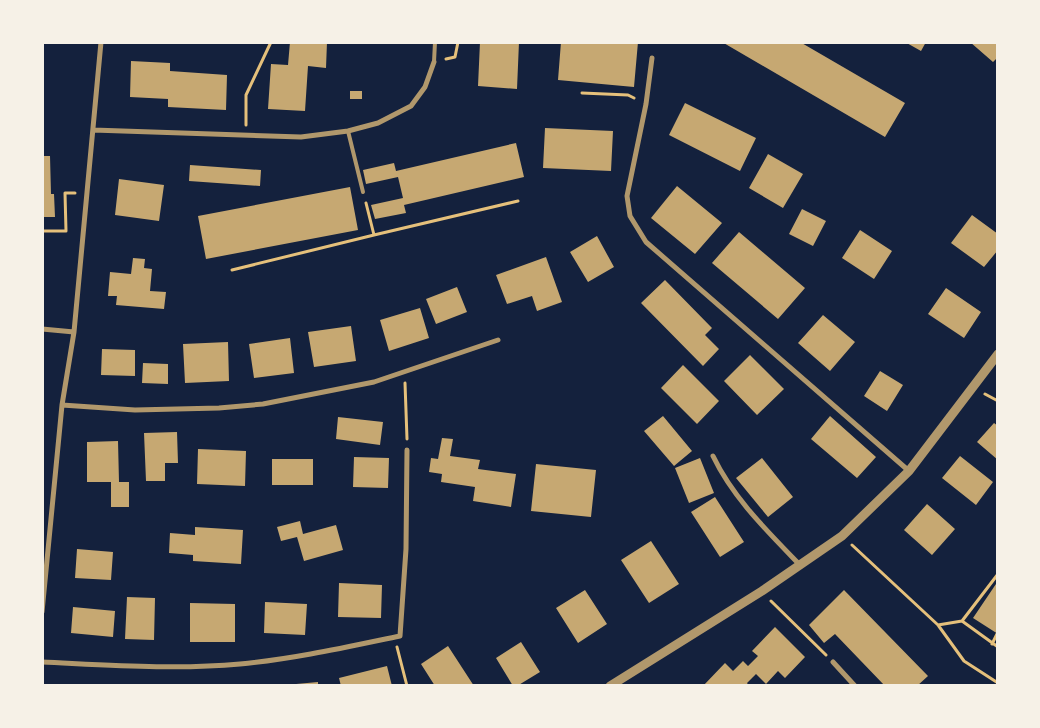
<svg xmlns="http://www.w3.org/2000/svg" width="1040" height="728" font-family="Figtree,sans-serif">
  <rect width="100%" height="100%" fill="#14213d"/>
  <path fill="#c6a872" d="M290,42H327L326,68L308,66L305,111L268,109L271,64L288,65Z
    M480,42H519L517,89L478,86Z
    M561,42H638L634,87L558,80Z
    M722,42H800L905,103L885,137Z
    M905,42H926L921,51Z
    M970,42H998V57L993,62Z
    M131,61L170,63V71L227,75L226,110L168,107V99L130,97Z
    M350,91H362V99H350Z
    M685,103L756,138L740,171L669,135Z
    M545,128L613,131L611,171L543,168Z
    M516,143L524,177L404,205L406,213L375,219L371,205L403,198L398,177L366,184L363,170L394,163L396,171Z
    M768,154L803,174L783,208L749,188Z
    M42,156H50L51,194H54L55,217H42Z
    M190,165L261,170L260,186L189,181Z
    M119,179L164,185L159,221L115,215Z
    M677,186L722,223L695,254L651,218Z
    M350,187L358,230L206,259L198,216Z
    M802,209L826,221L813,246L789,234Z
    M972,215L998,234V250L984,267L951,243Z
    M860,230L892,251L874,279L842,258Z
    M739,232L805,288L778,319L712,263Z
    M597,236L614,267L588,282L570,252Z
    M546,257L562,302L537,311L532,296L507,304L496,275Z
    M133,258L145,259L144,268L152,269L150,291L166,292L164,309L116,305L117,296H108L110,272L131,274Z
    M665,280L712,328L705,335L719,349L703,366L641,303Z
    M457,287L467,312L436,324L426,299Z
    M946,288L981,312L964,338L928,314Z
    M420,308L429,338L389,351L380,320Z
    M823,315L855,342L830,371L798,343Z
    M351,326L356,361L314,367L308,332Z
    M290,338L294,373L254,378L249,344Z
    M228,342L229,381L185,383L183,344Z
    M102,349L135,350V376L101,375Z
    M750,355L784,389L757,415L724,381Z
    M143,363L168,364V384L142,383Z
    M683,365L719,401L697,424L661,388Z
    M880,371L903,385L887,411L864,396Z
    M663,416L692,451L674,466L644,431Z
    M830,416L876,457L857,478L811,439Z
    M338,417L383,422L380,445L336,439Z
    M994,423L998,426V460L977,442Z
    M177,432L178,463H165V481H146L144,433Z
    M442,438L453,439L450,456L480,460L478,469L516,474L511,507L473,501L475,487L441,482L442,474L429,472L431,458L438,459Z
    M118,441L119,482H129V507H111V482H87V442Z
    M198,449L246,451L245,486L197,484Z
    M960,456L993,482L976,505L942,478Z
    M354,457L389,458L388,488L353,487Z
    M700,458L714,493L689,503L675,468Z
    M762,458L793,497L768,517L736,478Z
    M272,459H313V485H272Z
    M536,464L596,470L591,517L531,511Z
    M715,497L744,542L720,557L691,512Z
    M927,504L955,529L932,555L904,530Z
    M300,521L303,534L336,525L343,550L304,561L297,537L281,541L277,527Z
    M195,527L243,530L241,564L193,561V555L169,553L170,533L195,535Z
    M651,541L679,584L649,603L621,560Z
    M77,549L113,552L111,580L75,578Z
    M998,581V634L973,618Z
    M339,583L382,585L381,618L338,617Z
    M585,590L607,624L578,643L556,608Z
    M844,590L928,676L917,686H885L835,634L824,643L809,625Z
    M127,597L155,598L154,640L125,639Z
    M265,602L307,604L305,635L264,633Z
    M190,603L235,604V642H190Z
    M73,607L115,611L113,637L71,633Z
    M775,627L805,657L785,678L778,671L766,684L756,674L747,683L749,686H703L725,663L733,671L743,661L748,666L758,656L752,651Z
    M521,642L540,672L517,686H513L496,658Z
    M448,646L474,686H435L421,664Z
    M387,666L392,686H341L339,678Z
    M318,682V686H296V684Z"/>
  <g fill="none" stroke-linecap="round" stroke-linejoin="round">
    <path stroke="#e5c07b" stroke-width="3" d="M446,59L455,57L458,42
      M582,93L628,95L634,98
      M246,125V95L271,42
      M366,203L374,235L518,201
      M42,231H66L65,193H75
      M232,270L374,235
      M405,383L407,439
      M985,394L998,401
      M852,545L938,625L964,661L998,683
      M771,601L826,655
      M962,621L998,574
      M938,625L962,621L998,647
      M992,644L997,634
      M397,647L407,686"/>
    <path stroke="#b1986c" stroke-width="4" d="M434,62L435,42
      M348,131L363,192"/>
    <path stroke="#b1986c" stroke-width="5" d="M652,58L646,104L627,196L630,216L646,242L909,471
      M93,130L301,137L348,131L378,123L411,106L425,87L434,62
      M42,329L74,332
      M62,405L135,410L219,408L263,404L374,382L498,340
      M713,456C733,498 768,532 800,565
      M42,612L62,405L74,332L101,42
      M42,662C108,665 175,670 240,664C294,659 347,647 400,636L406,549L407,450
      M833,662L855,686"/>
    <path stroke="#b1986c" stroke-width="9" d="M610,686L762,591L842,536L909,471L998,354"/>
  </g>
  <rect width="1040" height="728" fill="none" stroke="#f6f1e7" stroke-width="88"/>
</svg>
